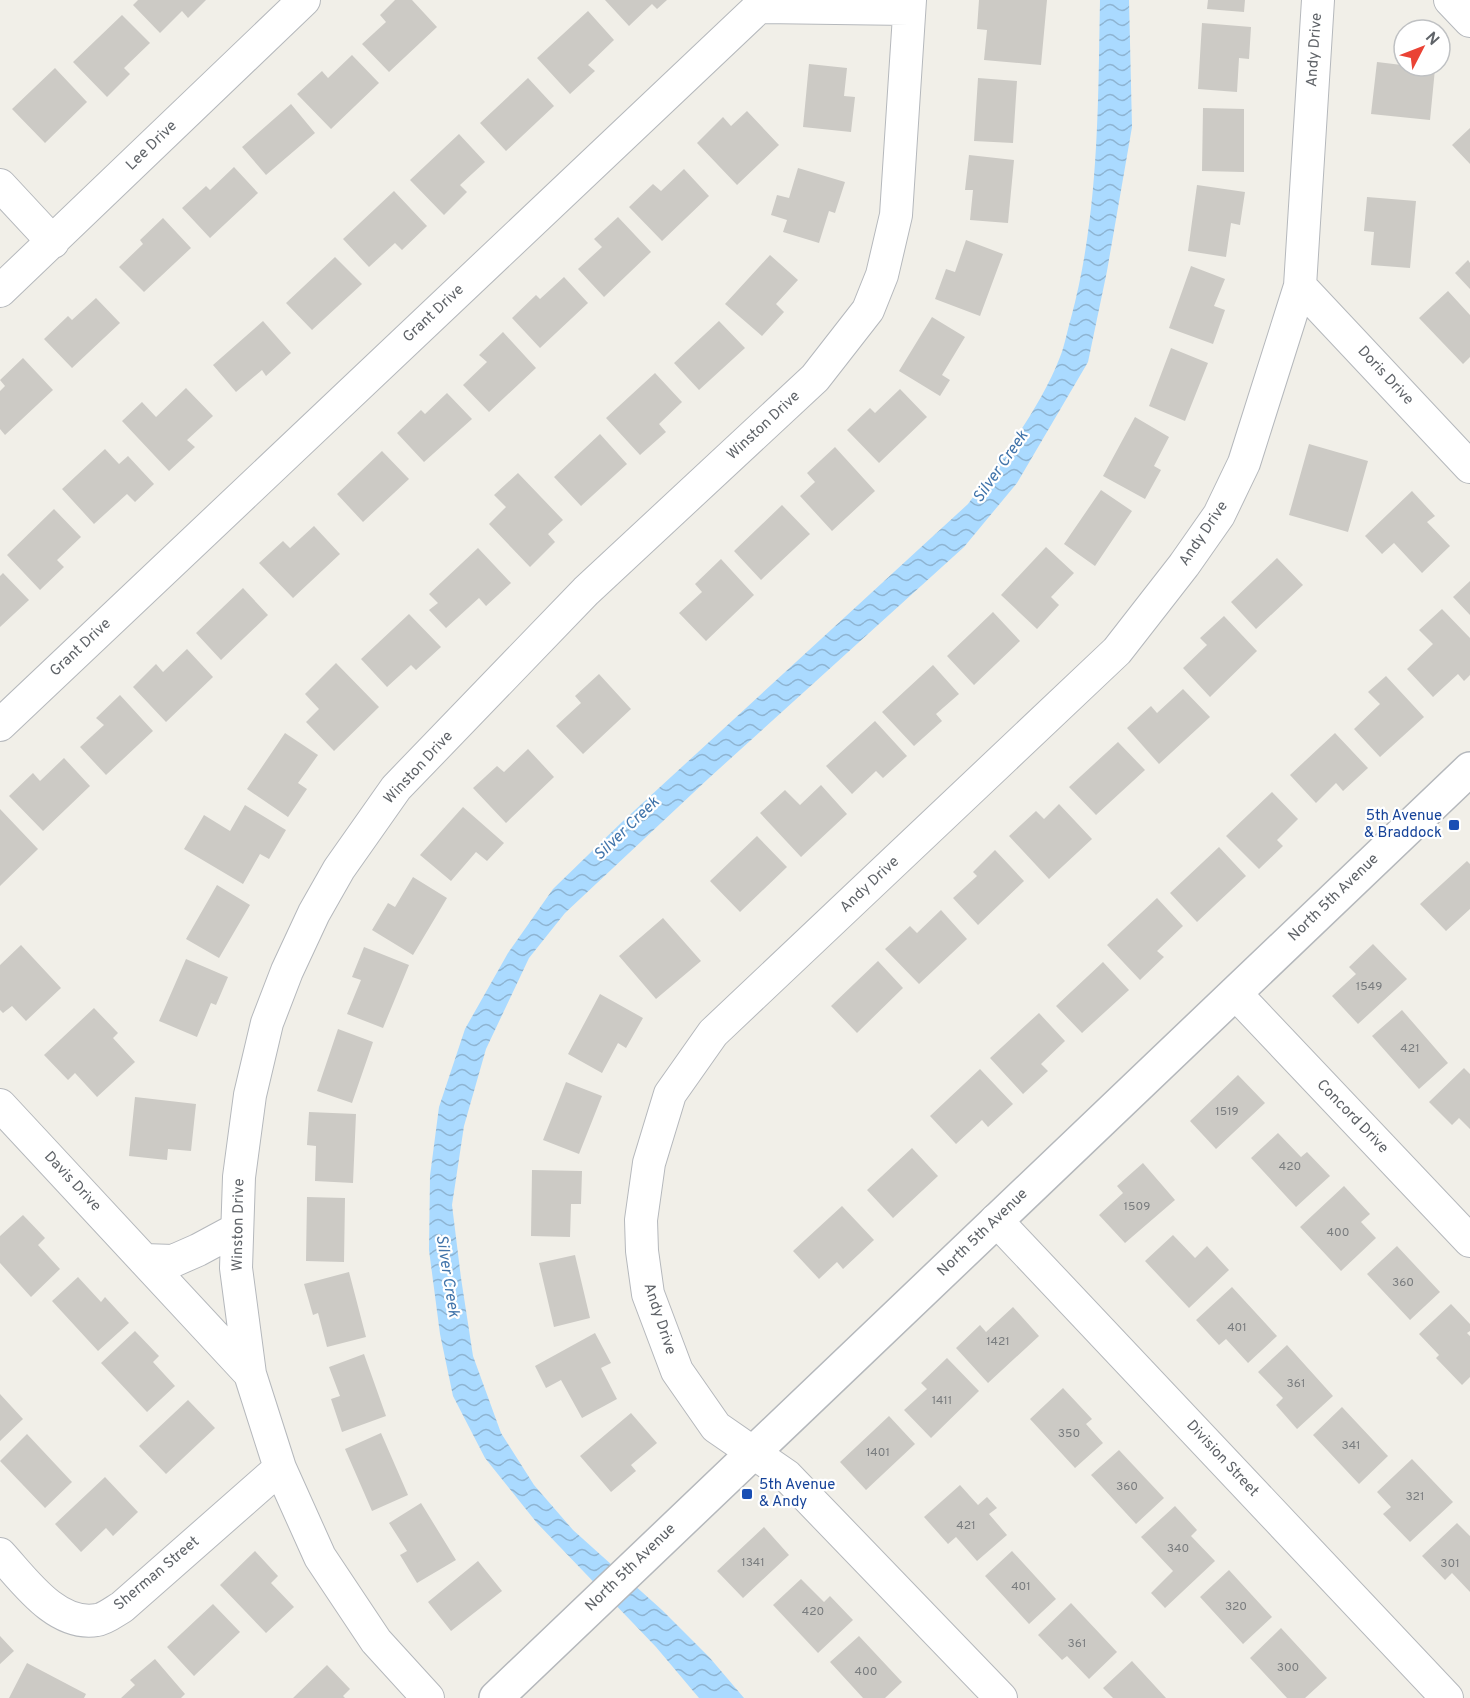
<svg xmlns="http://www.w3.org/2000/svg" width="1470" height="1698" font-family="Overpass,sans-serif">
  <defs>
    <pattern id="water-waves" width="16" height="10" patternUnits="userSpaceOnUse" patternTransform="scale(1.5)"><rect width="16" height="10" fill="#aadaff"/><path d="M0 5q4-4 8 0t8 0" fill="none" stroke="#8eb4d2"/></pattern>
  </defs>
  <rect width="100%" height="100%" fill="#f1efe8"/>
  <path fill="url(#water-waves)" d="M1100,0H1129L1132,127L1107,271L1088,362L1017,483L964,547L709,778L565,913L529,958L486,1049L464,1126L452,1205L461,1278L473,1356L501,1433L534,1485L573,1530L662,1610L710,1658L744,1698H699L656,1647L537,1523L485,1458L453,1396L440,1334L429,1250L430,1176L439,1107L465,1029L508,953L553,889L622,822L968,504C1000,461 1041,407 1060,357C1065,345 1067,331 1071,318C1099,214 1098,107 1100,0Z"/>
  <path fill="#cccac5" d="M138,0H206L188,18L182,11L160,33L133,5Z
    M395,0H412L437,27L389,72L362,44L386,22L380,15Z
    M605,0H667L657,9L652,4L629,26Z
    M979,0H1047L1041,65L984,60L987,30L977,29Z
    M1208,0H1245L1244,12L1207,9Z
    M588,11L614,40L588,65L595,71L570,94L537,58Z
    M122,15L150,43L124,68L130,74L107,97L73,62Z
    M1202,23L1251,27L1249,59L1239,58L1237,92L1198,89Z
    M352,55L379,83L331,129L297,94L322,71L328,78Z
    M1377,62L1435,69L1430,120L1371,114Z
    M809,64L847,68L844,96L855,97L851,132L803,127Z
    M55,68L87,102L45,143L12,109Z
    M528,78L554,106L506,151L480,123Z
    M978,78L1017,81L1013,143L974,141Z
    M291,104L315,133L266,175L242,147Z
    M1203,108L1244,109V172L1202,171Z
    M747,111L779,145L737,185L697,143L723,117L731,126Z
    M1470,128V164L1452,145Z
    M459,134L485,162L460,185L467,192L444,215L410,180Z
    M969,155L1014,160L1008,223L970,220L973,190H965Z
    M234,167L258,193L210,238L182,208L206,186L210,190Z
    M798,168L845,182L835,213L829,211L819,243L783,232L787,220L771,215L777,195L789,198Z
    M684,169L709,196L662,241L629,207L653,184L661,191Z
    M1197,185L1245,192L1240,225L1231,223L1226,257L1188,251Z
    M394,191L427,226L402,250L395,243L369,267L343,239Z
    M1367,197L1416,201L1410,268L1371,265L1374,232L1364,231Z
    M618,217L651,252L604,297L578,269L602,247L594,239Z
    M163,218L191,248L144,292L119,267L143,244L140,240Z
    M966,240L1003,254L980,316L935,299L946,269L955,272Z
    M770,255L798,280L776,304L784,312L762,336L725,304Z
    M335,257L362,284L312,330L286,303Z
    M1468,260L1470,263V289L1455,273Z
    M1191,266L1225,279L1214,306L1225,310L1213,344L1169,328Z
    M564,277L588,303L540,348L512,318L536,295L540,299Z
    M1448,291L1470,315V357L1463,364L1419,318Z
    M96,298L120,323L72,368L44,339L68,316L72,320Z
    M932,317L965,337L942,375L950,380L940,396L899,371Z
    M263,321L291,353L266,376L262,370L236,392L213,365Z
    M719,321L745,348L699,390L674,363Z
    M503,332L536,368L489,412L463,385L487,362L479,355Z
    M1171,348L1208,363L1185,421L1149,406Z
    M23,358L53,390L5,435L0,429V391L5,386L0,380Z
    M655,373L682,402L659,424L666,432L640,455L606,418Z
    M186,388L213,416L187,440L195,447L169,471L122,421L142,402L156,417Z
    M900,389L927,417L879,463L847,430L870,408L875,413Z
    M447,393L472,419L424,462L397,433L421,410L425,414Z
    M1135,417L1169,437L1154,466L1161,470L1145,499L1103,476Z
    M600,434L627,464L581,506L554,477Z
    M1309,444L1368,461L1348,532L1289,515Z
    M835,447L875,491L832,531L800,496L815,482L807,473Z
    M105,449L119,464L128,456L154,484L135,502L127,494L94,524L62,489Z
    M382,451L409,479L363,522L337,494Z
    M518,473L563,520L548,534L555,542L530,567L489,524L506,507L494,495Z
    M1101,490L1132,511L1095,566L1064,544Z
    M1412,491L1435,516L1427,522L1450,546L1422,573L1394,543L1382,554L1365,536Z
    M782,505L810,534L761,580L734,551Z
    M54,509L81,537L57,560L64,567L40,590L7,555Z
    M314,526L340,554L293,598L259,563L283,541L290,548Z
    M1046,547L1074,573L1051,597L1059,605L1037,629L1001,595Z
    M478,548L511,583L486,606L479,598L446,628L429,610L438,603L429,594Z
    M1277,558L1303,585L1256,629L1231,602Z
    M721,559L754,595L706,641L679,613L702,592L695,584Z
    M3,573L29,600L0,627V576Z
    M1470,581V615L1453,597Z
    M243,588L268,615L221,660L196,633Z
    M1442,609L1470,638V675L1464,681L1458,674L1433,697L1407,669L1433,644L1419,630Z
    M993,612L1020,641L974,685L947,656Z
    M409,614L441,647L416,670L411,665L387,687L361,659Z
    M1224,616L1257,651L1210,697L1183,668L1207,645L1200,638Z
    M187,649L213,677L166,722L133,687L156,664L163,672Z
    M336,663L379,707L334,751L306,722L319,709L305,694Z
    M933,665L959,694L936,714L942,721L914,746L882,712Z
    M599,674L631,709L583,754L556,726L581,703L575,696Z
    M1386,676L1424,717L1380,757L1354,729L1380,704L1368,692Z
    M1183,689L1210,717L1159,764L1127,728L1151,706L1157,713Z
    M120,695L153,731L106,775L80,747L104,725L96,718Z
    M875,721L907,756L883,778L876,771L852,794L826,766Z
    M285,733L318,755L298,783L307,789L288,817L247,789Z
    M1335,733L1368,768L1343,791L1336,783L1316,803L1290,775Z
    M1118,742L1145,770L1096,815L1069,787Z
    M528,749L554,777L506,823L473,788L497,766L504,772Z
    M64,758L90,786L43,831L9,796L33,773L40,781Z
    M821,785L847,814L801,857L760,813L785,790L800,805Z
    M1272,792L1298,819L1277,840L1283,846L1259,869L1226,836Z
    M1059,804L1092,839L1049,879L1009,836L1036,811L1044,819Z
    M245,805L286,830L269,859L260,854L243,884L184,849L204,815L230,831Z
    M463,807L504,843L487,861L476,852L451,881L420,855Z
    M0,809L38,849L0,886Z
    M757,836L787,867L740,912L710,881Z
    M1219,847L1246,876L1197,922L1170,893Z
    M995,850L1024,881L978,925L953,898L977,876L973,872Z
    M1467,861L1470,864V909L1446,931L1420,904Z
    M413,877L447,898L413,955L372,930L388,903L395,907Z
    M217,885L250,905L219,958L186,939Z
    M1157,898L1183,926L1157,951L1164,957L1140,980L1107,945Z
    M941,910L967,939L919,984L885,949L910,926L917,933Z
    M663,918L701,961L656,999L619,956Z
    M1373,944L1407,979L1358,1024L1332,996L1356,974L1349,967Z
    M21,945L61,988L26,1021L12,1006L3,1013L0,1010V965Z
    M364,947L409,965L383,1028L347,1014L361,980L352,977Z
    M186,959L228,977L216,1005L211,1003L197,1037L159,1021Z
    M878,961L903,988L857,1033L831,1006Z
    M1103,962L1129,990L1082,1033L1056,1006Z
    M600,994L643,1018L626,1048L618,1043L602,1073L568,1054Z
    M94,1008L118,1033L113,1038L135,1062L97,1097L75,1073L68,1080L44,1055Z
    M1402,1010L1448,1063L1419,1089L1372,1036Z
    M1039,1013L1065,1041L1041,1064L1048,1071L1023,1094L990,1058Z
    M338,1029L373,1042L352,1103L317,1091Z
    M1464,1068L1470,1074V1129L1459,1118L1452,1125L1429,1102Z
    M980,1069L1013,1104L988,1127L982,1120L956,1144L930,1116Z
    M1238,1075L1265,1103L1216,1149L1190,1121Z
    M566,1082L602,1096L579,1154L543,1140Z
    M135,1097L196,1104L191,1151L168,1149L167,1160L129,1156Z
    M309,1112L356,1114L353,1183L315,1181L316,1146L307,1145Z
    M1278,1133L1301,1157L1307,1152L1330,1176L1296,1207L1251,1158Z
    M912,1148L938,1176L893,1218L867,1190Z
    M1143,1163L1175,1200L1125,1243L1099,1215L1123,1193L1117,1186Z
    M532,1170L582,1171L581,1204H571L570,1237L531,1236Z
    M1344,1186L1370,1214L1361,1222L1376,1238L1341,1271L1300,1227Z
    M307,1197L345,1198L344,1262L306,1261Z
    M842,1206L874,1240L843,1269L837,1262L819,1279L793,1251Z
    M23,1215L45,1238L38,1245L60,1269L31,1297L0,1263V1236Z
    M1173,1235L1195,1258L1207,1246L1229,1270L1189,1308L1145,1261Z
    M1397,1246L1440,1292L1410,1320L1367,1274Z
    M575,1255L590,1318L554,1327L539,1263Z
    M349,1272L366,1337L327,1347L318,1313L313,1315L304,1284Z
    M78,1277L101,1302L105,1297L129,1323L98,1351L52,1301Z
    M1232,1287L1277,1336L1248,1363L1226,1339L1219,1345L1196,1320Z
    M1451,1304L1470,1324V1331L1467,1333L1470,1336V1377L1462,1385L1436,1358L1439,1355L1419,1334Z
    M1013,1307L1039,1336L988,1383L956,1348L980,1325L986,1332Z
    M135,1331L159,1356L153,1362L175,1386L147,1412L101,1363Z
    M595,1333L611,1363L601,1368L617,1399L582,1418L561,1380L546,1388L535,1366Z
    M1287,1345L1333,1396L1297,1429L1276,1405L1283,1398L1258,1372Z
    M364,1354L386,1416L342,1432L331,1399L340,1396L329,1367Z
    M947,1358L979,1391L931,1438L904,1410L927,1389L921,1383Z
    M1063,1388L1092,1419L1086,1424L1103,1443L1075,1468L1030,1419Z
    M0,1394L23,1419L0,1441Z
    M188,1400L215,1428L166,1474L139,1446Z
    M1342,1407L1388,1456L1359,1484L1313,1435Z
    M631,1413L657,1443L631,1465L636,1471L611,1492L580,1456Z
    M889,1416L915,1444L866,1490L840,1462Z
    M381,1433L408,1495L372,1511L345,1449Z
    M27,1434L72,1482L45,1508L0,1461Z
    M1119,1450L1164,1498L1136,1524L1091,1475Z
    M1412,1459L1453,1502L1410,1542L1383,1514L1391,1507L1377,1492Z
    M105,1477L138,1512L113,1536L106,1528L81,1552L55,1524Z
    M960,1485L978,1505L987,1497L997,1508L989,1514L1007,1535L977,1561L956,1537L948,1544L924,1517Z
    M421,1503L456,1560L417,1583L400,1555L407,1551L389,1523Z
    M1175,1506L1197,1530L1191,1536L1215,1561L1165,1608L1151,1593L1173,1571L1141,1537Z
    M1457,1523L1470,1536V1592L1452,1573L1445,1580L1422,1556Z
    M764,1527L789,1555L743,1598L717,1571Z
    M255,1551L278,1576L271,1583L294,1607L266,1633L220,1585Z
    M1012,1551L1056,1599L1029,1624L985,1576Z
    M478,1561L502,1591L451,1631L428,1602Z
    M1229,1570L1272,1617L1243,1644L1200,1597Z
    M801,1579L824,1602L830,1596L853,1620L818,1653L773,1605Z
    M1071,1603L1117,1652L1089,1679L1067,1656L1062,1660L1038,1635Z
    M213,1604L240,1632L194,1676L167,1647Z
    M1281,1628L1327,1678L1305,1698H1287L1250,1658Z
    M0,1636L14,1651L0,1664Z
    M859,1636L902,1682L885,1698H863L830,1662Z
    M155,1659L185,1694L181,1698H121L135,1685L130,1680Z
    M1132,1661L1166,1698H1113L1103,1688Z
    M27,1663L86,1694L84,1698H9Z
    M327,1665L350,1689L343,1696L345,1698H293Z"/>
  <g fill="none" stroke-linecap="round" stroke-linejoin="round">
    <g stroke="#b5b8bc" stroke-width="34">
      <path id="minor" d="M1450,0L1470,21
        M0,185L53,242
        M1300,286L1470,467
        M0,291L304,0
        M0,725L759,7L909,9
        M1235,993L1470,1241
        M0,1105L250,1374
        M996,1220L1447,1698
        M144,1260L173,1261L198,1250L237,1229
        M0,1554C24,1580 56,1627 97,1620C105,1619 115,1611 122,1607L280,1468
        M428,1698L376,1641L320,1557L280,1468L250,1374L236,1268L239,1177L250,1095L267,1023L287,971L314,913L339,869L396,788L586,591L815,378L868,310L882,275L896,215L910,0
        M1001,1698L787,1476L716,1427L677,1371L648,1294L642,1251L641,1220L649,1163L670,1094L713,1033L1117,651L1184,565L1219,515L1244,463L1300,286L1318,0"/>
    </g>
    <g stroke="#b5b8bc" stroke-width="36">
      <path id="tertiary" d="M496,1698L1470,769"/>
    </g>
    <use href="#minor" stroke="#fff" stroke-width="32"/>
    <use href="#tertiary" stroke="#fff" stroke-width="33"/>
  </g>
  <g fill="#1a4fb4" stroke="#fff" stroke-width="2">
    <rect x="1448" y="819" width="12" height="12" rx="3"/>
    <rect x="741" y="1488" width="12" height="12" rx="3"/>
  </g>
  <g text-anchor="middle" dominant-baseline="central" stroke-width="4.5" stroke-linejoin="round" paint-order="stroke">
    <g font-size="12" fill="#7a7d7f">
      <text x="1369" y="987">1549</text>
      <text x="1410" y="1049">421</text>
      <text x="1227" y="1112">1519</text>
      <text x="1290" y="1167">420</text>
      <text x="1137" y="1207">1509</text>
      <text x="1338" y="1233">400</text>
      <text x="1403" y="1283">360</text>
      <text x="1237" y="1328">401</text>
      <text x="998" y="1342">1421</text>
      <text x="1296" y="1384">361</text>
      <text x="942" y="1401">1411</text>
      <text x="1069" y="1434">350</text>
      <text x="1351" y="1446">341</text>
      <text x="878" y="1453">1401</text>
      <text x="1127" y="1487">360</text>
      <text x="1415" y="1497">321</text>
      <text x="966" y="1526">421</text>
      <text x="1178" y="1549">340</text>
      <text x="753" y="1563">1341</text>
      <text x="1450" y="1564">301</text>
      <text x="1021" y="1587">401</text>
      <text x="1236" y="1607">320</text>
      <text x="813" y="1612">420</text>
      <text x="1077" y="1644">361</text>
      <text x="1288" y="1668">300</text>
      <text x="866" y="1672">400</text>
    </g>
    <g font-size="15" fill="#5f6368" stroke="#fff">
      <text transform="translate(1315 50) rotate(-86)">Andy Drive</text>
      <text transform="translate(152 146) rotate(-44)">Lee Drive</text>
      <text transform="translate(434 314) rotate(-43)">Grant Drive</text>
      <text transform="translate(1385 376) rotate(47)">Doris Drive</text>
      <text transform="translate(764 426) rotate(-43)">Winston Drive</text>
      <text transform="translate(1204 534) rotate(-56)">Andy Drive</text>
      <text transform="translate(81 648) rotate(-43)">Grant Drive</text>
      <text transform="translate(419 768) rotate(-47)">Winston Drive</text>
      <text transform="translate(870 885) rotate(-43)">Andy Drive</text>
      <text transform="translate(1334 898) rotate(-44)">North 5th Avenue</text>
      <text transform="translate(1352 1117) rotate(46)">Concord Drive</text>
      <text transform="translate(72 1182) rotate(47)">Davis Drive</text>
      <text transform="translate(239 1225) rotate(-89)">Winston Drive</text>
      <text transform="translate(983 1233) rotate(-44)">North 5th Avenue</text>
      <text transform="translate(659 1319) rotate(72)">Andy Drive</text>
      <text transform="translate(1222 1459) rotate(47)">Division Street</text>
      <text transform="translate(631 1568) rotate(-44)">North 5th Avenue</text>
      <text transform="translate(157 1574) rotate(-40)">Sherman Street</text>
    </g>
    <g font-size="15" fill="#164399" stroke="#fff" text-anchor="end">
      <text x="1442" y="816">5th Avenue<tspan x="1442" dy="17">&amp; Braddock</tspan></text>
      <text x="759" y="1485" text-anchor="start">5th Avenue<tspan x="759" dy="17">&amp; Andy</tspan></text>
    </g>
    <g font-size="16" font-style="italic" fill="#4174aa" stroke="#fff">
      <text transform="translate(1001 467) rotate(-55)">Silver Creek</text>
      <text transform="translate(627 829) rotate(-44)">Silver Creek</text>
      <text transform="translate(447 1276) rotate(81)">Silver Creek</text>
    </g>
  </g>
  <g transform="translate(1422 48) rotate(48)"><circle r="28" fill="#ffffff" stroke="#bfc1c3" stroke-width="1.5"/>
  <path d="M0-4.5L10 22L0 15L-10 22Z" fill="#ea4335"/>
  <text y="-9" font-size="16" font-weight="bold" text-anchor="middle" fill="#5f6368">N</text>
  </g>
</svg>
